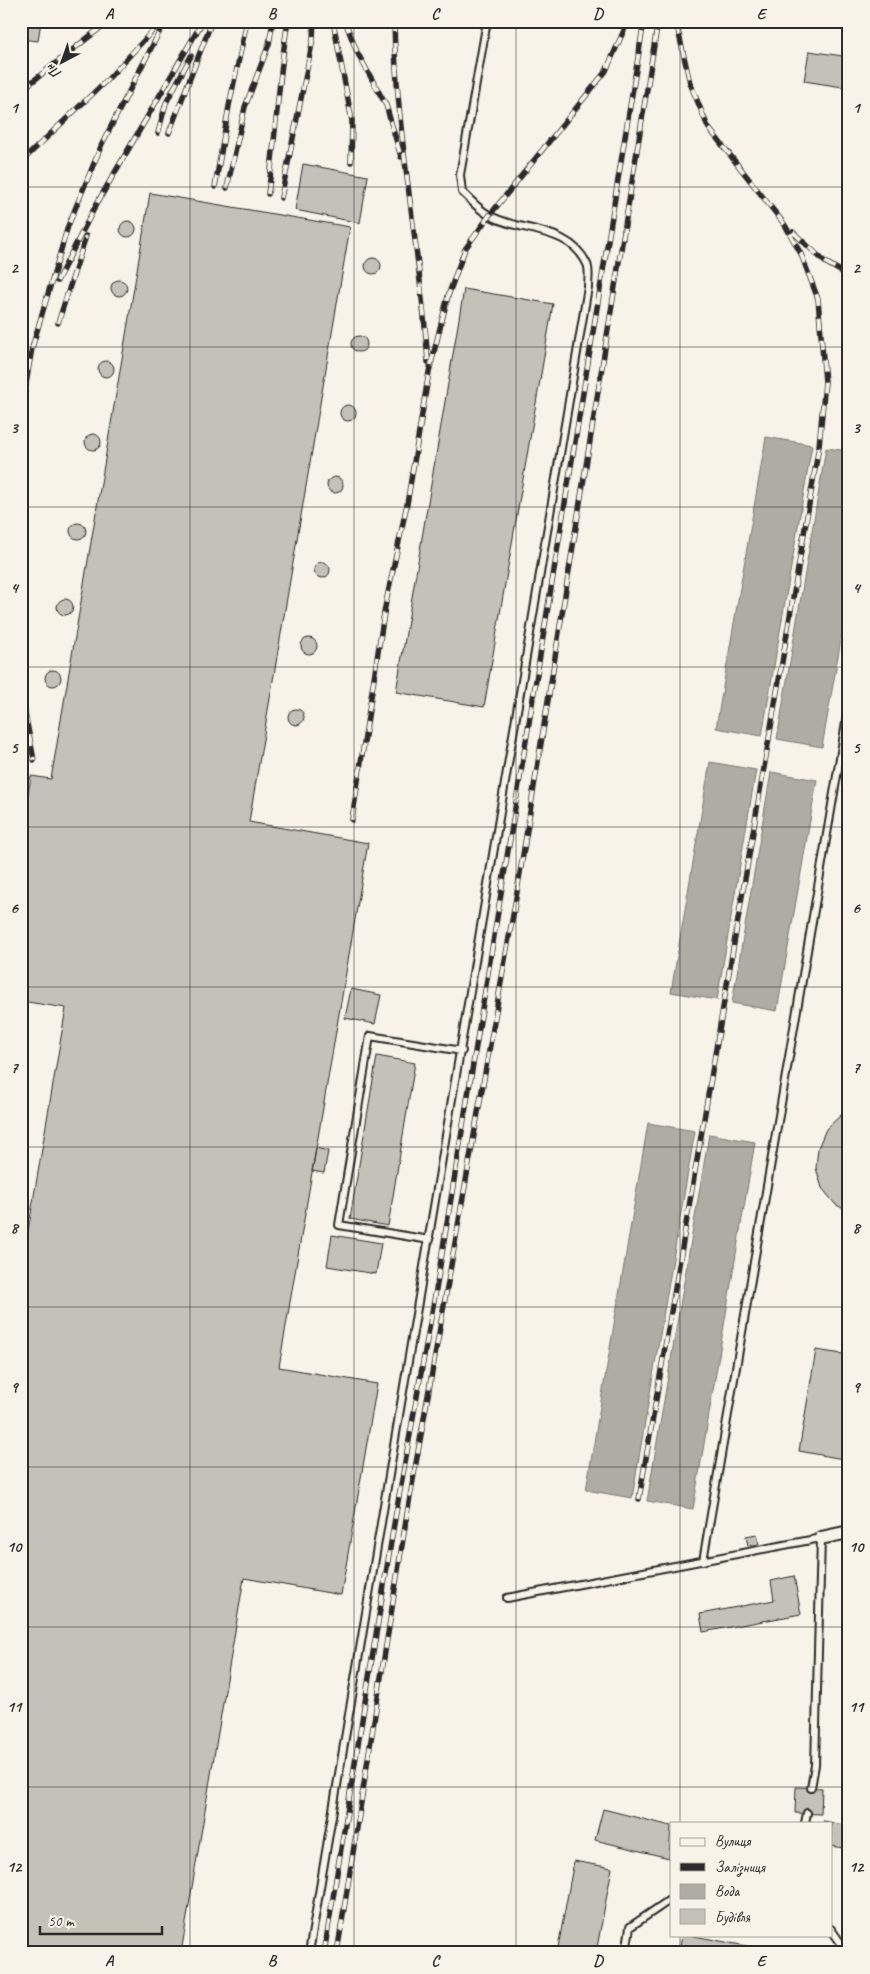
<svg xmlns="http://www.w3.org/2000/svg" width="870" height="1974" font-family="Caveat,sans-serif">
  <rect width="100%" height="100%" fill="#f7f3e8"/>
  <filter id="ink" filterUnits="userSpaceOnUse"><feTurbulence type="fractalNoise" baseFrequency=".02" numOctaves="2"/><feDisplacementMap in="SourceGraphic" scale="10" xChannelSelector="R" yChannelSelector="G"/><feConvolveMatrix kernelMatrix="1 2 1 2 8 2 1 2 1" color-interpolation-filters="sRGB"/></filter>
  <g filter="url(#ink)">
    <path fill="#afaca4" stroke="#7a7874" d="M766,437L812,445L762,736L716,728Z
      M826,448L849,451V594L822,747L777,739Z
      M710,762L756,770L717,1000L671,992Z
      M771,772L817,780L777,1011L732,1003Z
      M648,1123L695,1131L632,1498L586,1490Z
      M709,1134L755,1142L693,1509L647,1501Z"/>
    <path fill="#c4c1b9" stroke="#2b2b2b" d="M21,21H41L38,41L21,39Z
      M809,51L849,57V88L804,81Z
      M303,164L368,176L360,223L295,210Z
      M150,193L350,227L249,822L368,843L279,1367L377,1384L341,1595L244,1578L181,1953H21V1272L66,1008L21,1001V836L31,776L51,779Z
      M120 229a8 8 0 1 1 16 0a8 8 0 1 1-16 0Z
      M365 266a8 8 0 1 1 16 0a8 8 0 1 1-16 0Z
      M111 288a8 8 0 1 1 16 0a8 8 0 1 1-16 0Z
      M464,289L553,304L484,707L396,692Z
      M351 344a8 8 0 1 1 16 0a8 8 0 1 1-16 0Z
      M98 369a8 8 0 1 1 16 0a8 8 0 1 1-16 0Z
      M340 413a8 8 0 1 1 16 0a8 8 0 1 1-16 0Z
      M85 442a8 8 0 1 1 16 0a8 8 0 1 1-16 0Z
      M327 485a8 8 0 1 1 16 0a8 8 0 1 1-16 0Z
      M70 531a8 8 0 1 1 16 0a8 8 0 1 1-16 0Z
      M314 570a8 8 0 1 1 16 0a8 8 0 1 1-16 0Z
      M57 607a8 8 0 1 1 16 0a8 8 0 1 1-16 0Z
      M301 646a8 8 0 1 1 16 0a8 8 0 1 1-16 0Z
      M45 678a8 8 0 1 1 16 0a8 8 0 1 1-16 0Z
      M288 717a8 8 0 1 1 16 0a8 8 0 1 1-16 0Z
      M351,989L381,995L375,1024L345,1018Z
      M377,1056L415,1063L388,1226L350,1219Z
      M849,1112V1212L835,1204L822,1188L816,1168L818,1148L826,1129L841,1115Z
      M316,1148L328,1151L324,1173L312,1171Z
      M332,1235L381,1243L376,1274L327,1266Z
      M816,1350L849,1355V1426L843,1459L799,1451Z
      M757,1534L759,1544L748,1546L746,1536Z
      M794,1576L801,1614L703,1632L700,1614L774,1600L771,1581Z
      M796,1787L822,1788L821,1814L795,1813Z
      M603,1809L671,1826L669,1858L595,1840Z
      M823,1821L849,1826V1849L831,1846V1823Z
      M574,1861L612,1868L596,1953H557Z
      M682,1935H689L783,1953H679Z"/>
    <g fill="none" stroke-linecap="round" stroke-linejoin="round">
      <g stroke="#2b2b2b" stroke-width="10">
        <path id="service" d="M430,1240L339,1225L370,1036L462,1051
          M703,1561L849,705
          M507,1598L821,1538L815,1765L811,1788
          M805,1823L807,1813
          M831,1929L845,1949V1953
          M309,1953L588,287C588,280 590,270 587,264C569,225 519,233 489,215C478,209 471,200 462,192L460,175L487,21
          M626,1953L630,1927L671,1899"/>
      </g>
      <g stroke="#2b2b2b" stroke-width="16">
        <path id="minor" d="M821,1538L849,1532"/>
      </g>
      <use href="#service" stroke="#f7f3e8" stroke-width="6"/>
      <use href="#minor" stroke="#f7f3e8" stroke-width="12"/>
      <g stroke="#2b2b2b" stroke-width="5.5">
        <path id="rail" d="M333,21L352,121L351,162
          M345,21L357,52L386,105L401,157
          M394,21C396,135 420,248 428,362
          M23,89L109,21
          M158,133L166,103L191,56
          M169,133L212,21
          M21,162L107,80L158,25
          M215,187L229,106L247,21
          M227,188L245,107L269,44L273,21
          M268,194C276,137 278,79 288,21
          M281,198L313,39L314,21
          M793,232L825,262L849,276
          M57,281L96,205L203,21
          M58,323L86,236
          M21,414L32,348L68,226L102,144L165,21
          M21,692L34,760
          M352,820L385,607L407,504L429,372L448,296L465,249L489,216L606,71L628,21
          M639,1499L819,446L825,382L818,299L801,254L785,225L708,127L690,83L676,21
          M324,1953L394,1524L437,1284L644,21
          M337,1953L407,1514L516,898L658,21"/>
      </g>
      <use href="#rail" stroke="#f7f3e8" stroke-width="4" stroke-dasharray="11" stroke-linecap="butt"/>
    </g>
  </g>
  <path fill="none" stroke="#2b2b2b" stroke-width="1" stroke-opacity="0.55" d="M190,21V1953M354,21V1953M516,21V1953M680,21V1823M21,187H849M21,347H849M21,507H849M21,667H849M21,827H849M21,987H849M21,1147H849M21,1307H849M21,1467H849M21,1627H849M21,1787H849M680,1935V1953"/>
  <rect width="870" height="1974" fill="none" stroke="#f7f3e8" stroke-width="55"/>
  <rect x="670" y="1822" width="162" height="115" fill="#f7f3e8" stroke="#a5a39c"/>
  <rect x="680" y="1838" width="25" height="8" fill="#f7f3e8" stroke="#a5a39c"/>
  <text x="715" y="1846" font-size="15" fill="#2b2b2b">Вулиця</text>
  <rect x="680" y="1863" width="25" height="8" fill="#2b2b2b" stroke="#a5a39c"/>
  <text x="715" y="1872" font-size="15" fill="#2b2b2b">Залізниця</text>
  <rect x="680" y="1884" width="25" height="15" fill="#afaca4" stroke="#a5a39c"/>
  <text x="715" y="1896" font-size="15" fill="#2b2b2b">Вода</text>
  <rect x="680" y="1909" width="25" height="15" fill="#c4c1b9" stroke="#a5a39c"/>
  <text x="715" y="1922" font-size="15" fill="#2b2b2b">Будівля</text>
  <g transform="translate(62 62) rotate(221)" stroke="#f7f3e8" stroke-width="4" paint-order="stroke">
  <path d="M0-4L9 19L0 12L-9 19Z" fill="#2b2b2b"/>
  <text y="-8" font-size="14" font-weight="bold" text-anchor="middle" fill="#2b2b2b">Пн</text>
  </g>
  <path d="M40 1926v8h122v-8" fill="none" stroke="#2b2b2b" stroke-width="2.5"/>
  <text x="48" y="1926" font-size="15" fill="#2b2b2b" stroke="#f7f3e8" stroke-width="4" paint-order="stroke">50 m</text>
  <rect x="28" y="28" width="814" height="1918" fill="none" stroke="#2b2b2b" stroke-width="2"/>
  <g font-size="16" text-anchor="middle" font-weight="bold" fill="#2b2b2b">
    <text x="109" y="19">A</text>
    <text x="272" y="19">B</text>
    <text x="435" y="19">C</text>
    <text x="598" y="19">D</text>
    <text x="761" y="19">E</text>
    <text x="14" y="113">1</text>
    <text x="856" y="113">1</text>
    <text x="14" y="273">2</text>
    <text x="856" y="273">2</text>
    <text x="14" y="433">3</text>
    <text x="856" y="433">3</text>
    <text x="14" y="593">4</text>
    <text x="856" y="593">4</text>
    <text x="14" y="753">5</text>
    <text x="856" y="753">5</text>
    <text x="14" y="913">6</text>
    <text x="856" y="913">6</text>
    <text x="14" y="1073">7</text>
    <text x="856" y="1073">7</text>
    <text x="14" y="1233">8</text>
    <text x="856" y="1233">8</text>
    <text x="14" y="1392">9</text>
    <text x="856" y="1392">9</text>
    <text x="14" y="1552">10</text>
    <text x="856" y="1552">10</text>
    <text x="14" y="1712">11</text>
    <text x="856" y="1712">11</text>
    <text x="14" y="1872">12</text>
    <text x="856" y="1872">12</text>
    <text x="109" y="1966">A</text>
    <text x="272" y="1966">B</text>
    <text x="435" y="1966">C</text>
    <text x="598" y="1966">D</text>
    <text x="761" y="1966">E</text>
  </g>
</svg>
